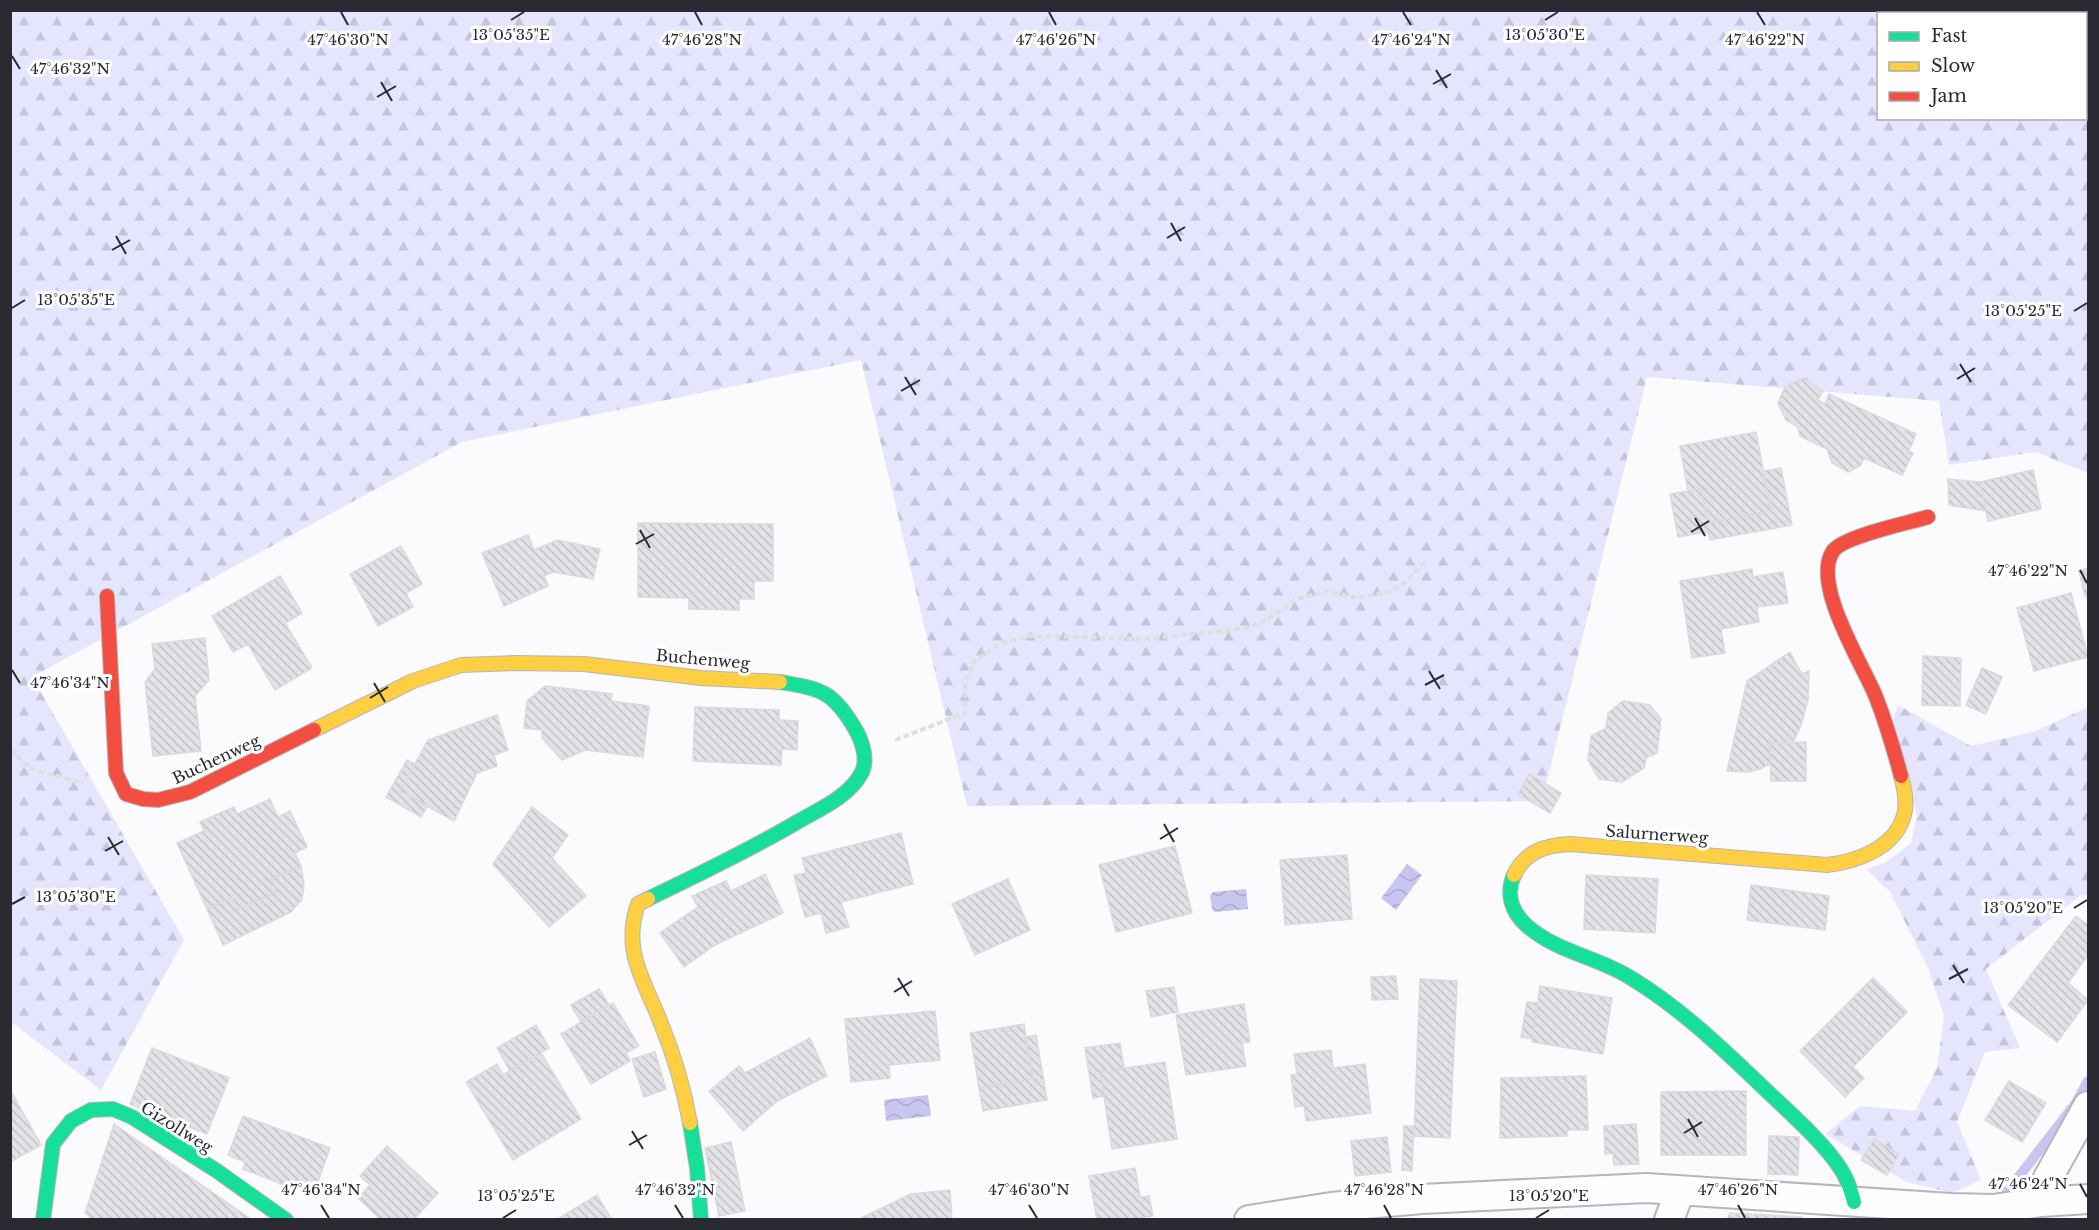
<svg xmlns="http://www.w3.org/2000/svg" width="2099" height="1230" font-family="'Libre Baskerville',serif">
  <defs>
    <pattern id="forest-firs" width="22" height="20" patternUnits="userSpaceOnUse" patternTransform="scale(1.5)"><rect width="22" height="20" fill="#e6e5fe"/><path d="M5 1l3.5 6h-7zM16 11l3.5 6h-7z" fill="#c5c5da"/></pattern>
    <pattern id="water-waves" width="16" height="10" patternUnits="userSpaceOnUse" patternTransform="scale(1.5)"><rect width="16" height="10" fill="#c8c5f0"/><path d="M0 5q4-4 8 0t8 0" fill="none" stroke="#aca9ce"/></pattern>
    <pattern id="building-back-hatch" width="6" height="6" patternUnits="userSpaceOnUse" patternTransform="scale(1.5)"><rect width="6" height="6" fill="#e1e1e6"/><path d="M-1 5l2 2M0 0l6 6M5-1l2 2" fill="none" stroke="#c1c1c6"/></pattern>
  </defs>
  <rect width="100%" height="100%" fill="#fbfbfd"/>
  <path fill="url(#forest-firs)" fill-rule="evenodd" d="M10,11H2088V473L2036,452L1949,465L1939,401L1647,377L1542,801L967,806L861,360L462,442L32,677L184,940L101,1090L11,1022ZM1878,14H2086V118H1878Z
    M1898,705L1971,746L2036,731L2088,707V896L2081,895L1986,969L2020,1048L1985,1052L1957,1122L1981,1180L1952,1193L1907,1182L1825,1134L1860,1106L1915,1111L1937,1068L1944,1016L1928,968L1890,892L1866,869L1885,863L1911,843L1917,815L1892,723Z"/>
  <path fill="url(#water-waves)" d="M1407,864L1422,875L1396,910L1381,898Z
    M1246,889L1248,909L1215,912L1212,909L1210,896L1213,892Z
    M928,1095L931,1116L886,1121L884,1100Z"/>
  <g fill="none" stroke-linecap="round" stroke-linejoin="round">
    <path stroke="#c8c5f0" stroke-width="10" d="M2007,1192L2076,1103L2088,1081"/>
  </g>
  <path fill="url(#building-back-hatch)" stroke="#d9d9df" stroke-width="1.5" d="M1803,378L1823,391L1818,400L1825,404L1829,394L1916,434L1909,451L1913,453L1902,475L1864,458L1860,466L1848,472L1832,463L1827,449L1800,436L1798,427L1786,420L1778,403L1785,387Z
    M1756,432L1771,511L1708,523L1701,489L1688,491L1680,446Z
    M1781,468L1792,525L1710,540L1708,532L1678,537L1670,494L1701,489L1708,523L1771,511L1763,471Z
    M2033,470L2041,509L1988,521L1980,482Z
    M1948,479L1980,482L1986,511L1949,505Z
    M638,523L773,524V581H754V599H739V610L689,609V598L638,597Z
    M528,535L534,550L558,540L600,549L593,579L553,572L544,576L548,586L504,606L482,553Z
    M401,546L422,584L406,593L413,607L378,626L350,574Z
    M2088,568V595L2085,596L2079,571Z
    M1752,569L1753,577L1783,572L1788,603L1757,607L1759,622L1721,629L1725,653L1692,658L1680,581Z
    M280,576L302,613L285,623L312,668L275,690L248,644L233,652L212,616Z
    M2071,593L2088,657L2034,671L2017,608Z
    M205,638L209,680L195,696L201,751L153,756L145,682L155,669L152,644Z
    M1790,652L1802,674L1809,671L1808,700L1801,725L1793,743H1770V764L1760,769L1748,772L1727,771L1747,681Z
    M1923,656L1961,658L1960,706L1922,705Z
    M1982,668L2002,677L1986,714L1966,705Z
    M545,686L612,694L611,701L649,706L643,757L585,750L562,760L542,738V730L524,728L527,701Z
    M1623,701L1650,705L1661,719L1657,753L1646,758L1644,768L1622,782L1599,779L1588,760L1591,736L1606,728L1608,713Z
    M695,707L779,710V720L798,721L797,750L782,749L781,765L693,761Z
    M497,715L508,750L494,755L497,766L477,773L454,821L400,791L428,740Z
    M1806,742V781H1771L1770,743Z
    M407,760L414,764L400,791L428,805L421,817L386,797Z
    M1529,774L1561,793L1550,813L1518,794Z
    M270,799L278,817L290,811L307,847L295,853L301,866L271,879L277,892L237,910L232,897L207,909L177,843L204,831L200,822L234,807L237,814Z
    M532,807L568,835L552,858L586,896L549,927L493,864Z
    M901,833L913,884L841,902L849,927L826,933L821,913L805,917L794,875L806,873L802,858Z
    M1175,846L1192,913L1116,932L1099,865Z
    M1347,855L1352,919L1285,925L1280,860Z
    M301,866L304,885L302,899L291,912L223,945L207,909L232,897L237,910L277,892L271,879Z
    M765,874L783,913L715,945L684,967L660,933L698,907L692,896L726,881L731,891Z
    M1586,875L1658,879L1655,933L1584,929Z
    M1008,879L1030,930L975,955L952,904Z
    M1751,885L1829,896L1825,930L1747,920Z
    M2076,916L2088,925V955L2068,983L2088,1000L2057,1042L2008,1005Z
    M1396,976L1398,999L1372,1000L1371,977Z
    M1873,978L1907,1012L1853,1067L1864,1078L1845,1097L1800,1051Z
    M1420,979L1457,981L1450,1138L1414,1136Z
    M1540,986L1612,998L1603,1054L1532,1042Z
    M1174,987L1178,1012L1151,1017L1146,991Z
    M599,989L609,1005L581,1022L571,1005Z
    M1527,1002L1538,1003L1532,1039L1521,1037Z
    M613,1003L639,1046L626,1053L630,1061L591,1084L561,1034Z
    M1244,1004L1250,1042L1242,1043L1246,1066L1186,1075L1176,1015Z
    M935,1011L940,1060L889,1065L890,1078L851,1082L845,1019Z
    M1024,1024L1033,1079L979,1088L970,1033Z
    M536,1025L549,1048L510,1071L497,1048Z
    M1036,1035L1047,1100L983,1111L979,1088L1033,1079L1025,1037Z
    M810,1038L827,1076L777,1101L743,1131L709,1091L739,1066L745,1073Z
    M1120,1043L1124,1068L1100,1072L1104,1096L1093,1098L1085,1048Z
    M152,1048L229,1078L207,1134L130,1104Z
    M1331,1050L1333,1068L1365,1064L1371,1113L1306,1121L1304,1106L1295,1107L1291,1075L1297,1074L1294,1054Z
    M655,1052L666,1089L644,1097L632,1059Z
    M541,1053L581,1119L513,1160L466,1082L497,1064L503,1075Z
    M1165,1062L1177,1139L1112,1149L1100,1072Z
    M1586,1076L1588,1130H1567V1136L1500,1138L1501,1078Z
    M2009,1081L2046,1103L2022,1142L1985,1120Z
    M10,1090L41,1145L10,1162Z
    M1746,1091V1155H1661V1092Z
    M243,1116L330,1148L316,1187L300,1181L297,1190L243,1169L245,1162L228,1155Z
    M114,1124L252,1220H109L104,1216L103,1220H94L85,1213Z
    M1636,1124L1639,1164L1614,1165L1613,1153L1605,1154L1604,1126Z
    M1404,1126H1414L1412,1171L1402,1170Z
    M1769,1136L1799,1137L1798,1175L1768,1174Z
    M1387,1137L1391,1172L1355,1176L1351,1141Z
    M1874,1139L1899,1154L1887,1175L1861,1160Z
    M731,1142L745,1211L719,1216L705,1148Z
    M387,1146L438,1193L413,1220H381L358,1198L370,1185L360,1176Z
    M1135,1168L1140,1197L1149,1196L1153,1216L1130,1220H1097L1089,1176Z
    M950,1190L952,1220H857L911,1194Z
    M597,1195L612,1220H556Z
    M1730,1213L1802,1217V1220H1727Z"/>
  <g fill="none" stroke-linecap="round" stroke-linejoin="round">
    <g stroke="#b6b5ba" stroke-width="32">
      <path id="street" d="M2041,1202L2048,1178L2088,1106
        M1249,1220L1331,1207L1422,1199L1646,1188L1951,1208L1993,1209L2041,1202L2088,1199
        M1669,1220L1680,1191"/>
    </g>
    <g stroke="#b6b5ba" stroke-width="16">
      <path id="fast" d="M1514,875C1506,893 1511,911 1526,925C1556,952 1598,957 1631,978C1682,1009 1725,1051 1768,1092C1790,1113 1824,1143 1840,1168C1847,1178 1851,1190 1854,1202
        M648,899C699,874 750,850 799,821C820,809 848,797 861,774C869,760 862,740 854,727C832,690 820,689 780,682
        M690,1123L697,1168L701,1220
        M43,1220L53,1144L71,1121L91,1110L113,1109L132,1117L217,1171L286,1220"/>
    </g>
    <g stroke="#b6b5ba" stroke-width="16">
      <path id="slow" d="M314,730L413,681L461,665L515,663L584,664L701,678L780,682
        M1514,875C1525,852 1545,845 1570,844L1827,865C1855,862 1893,849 1903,818C1908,805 1905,790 1901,776
        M648,899L638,904C621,952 646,983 662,1026C675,1058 684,1090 690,1123"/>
    </g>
    <g stroke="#b6b5ba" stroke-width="16">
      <path id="jam" d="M107,596L116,773L126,794L143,799L158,800L190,792L314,730
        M1901,776C1894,750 1886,723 1876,697C1863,665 1811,584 1833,551C1844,536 1908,523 1928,517"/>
    </g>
    <path stroke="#dfdfdf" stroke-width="4" stroke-dasharray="6 3" stroke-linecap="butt" d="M895,740L965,713V682L973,662L999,644L1029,636L1149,639L1247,628L1267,620L1296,599L1327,591L1357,598L1389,592L1406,582L1427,560
      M10,750L33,770L84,783"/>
    <use href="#street" stroke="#fefeff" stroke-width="28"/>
    <use href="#fast" stroke="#16e098" stroke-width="14"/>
    <use href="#slow" stroke="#ffcf43" stroke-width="14"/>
    <use href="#jam" stroke="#f24e42" stroke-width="14"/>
  </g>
  <path fill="none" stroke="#2a2a32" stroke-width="2" d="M341,12L348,25M695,12L702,25M1049,12L1056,25M1403,12L1411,25M1757,12L1765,25M511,20L524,12M1545,20L1558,12M12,56L20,69M1436,70L1447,88M381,82L392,101M1433,84L1451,74M377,97L396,86M1171,223L1181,241M116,236L126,254M1167,238L1185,227M112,250L130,240M12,308L25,300M2074,311L2087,303M1960,364L1971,382M905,377L916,395M1957,379L1975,368M901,391L920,380M1695,518L1705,536M640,530L650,548M1691,532L1709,521M636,544L654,534M2080,570L2087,583M12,670L20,683M1429,671L1440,689M374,683L385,702M1425,685L1444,675M370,698L388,687M1164,824L1174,842M108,837L119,855M1160,839L1178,828M105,851L123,841M12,904L25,897M2074,908L2087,900M1953,965L1964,983M898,978L909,996M1949,979L1968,969M894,992L912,981M1688,1119L1698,1137M632,1131L643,1149M1684,1133L1702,1122M629,1145L647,1135M2080,1184L2087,1197M321,1205L329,1218M675,1205L683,1218M1029,1205L1037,1218M1384,1205L1391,1218M1738,1205L1745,1218M503,1218L516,1210M1536,1218L1549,1210"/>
  <g text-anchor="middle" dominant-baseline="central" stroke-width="6" stroke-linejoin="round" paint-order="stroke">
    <g font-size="16" fill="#2a2a32" stroke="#fff">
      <text transform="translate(703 659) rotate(5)">Buchenweg</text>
      <text transform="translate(216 759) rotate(-25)">Buchenweg</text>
      <text transform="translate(1657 834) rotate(4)">Salurnerweg</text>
      <text transform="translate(177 1127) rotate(32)">Gizollweg</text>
    </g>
  </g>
  <g font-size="15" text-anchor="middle" fill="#2a2a32" stroke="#fff" stroke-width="6" stroke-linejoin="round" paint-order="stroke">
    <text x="1545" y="40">13°05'30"E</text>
    <text x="511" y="40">13°05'35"E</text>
    <text x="348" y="45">47°46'30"N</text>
    <text x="702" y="45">47°46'28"N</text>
    <text x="1056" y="45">47°46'26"N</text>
    <text x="1411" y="45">47°46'24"N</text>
    <text x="1765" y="45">47°46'22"N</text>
    <text x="70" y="74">47°46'32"N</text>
    <text x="76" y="305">13°05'35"E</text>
    <text x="2023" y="316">13°05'25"E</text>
    <text x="2028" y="576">47°46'22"N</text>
    <text x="70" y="688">47°46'34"N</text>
    <text x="76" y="902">13°05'30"E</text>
    <text x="2023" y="913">13°05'20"E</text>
    <text x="2028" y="1189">47°46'24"N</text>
    <text x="321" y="1195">47°46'34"N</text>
    <text x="675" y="1195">47°46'32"N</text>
    <text x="1029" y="1195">47°46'30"N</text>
    <text x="1384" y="1195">47°46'28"N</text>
    <text x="1738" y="1195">47°46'26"N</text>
    <text x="516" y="1201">13°05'25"E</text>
    <text x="1549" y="1201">13°05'20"E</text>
  </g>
  <rect width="2099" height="1230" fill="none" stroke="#2a2a32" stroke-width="24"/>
  <rect x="1877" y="12" width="210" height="108" fill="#ffffff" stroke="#aaaaad" stroke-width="1.5"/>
  <rect x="1889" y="32" width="30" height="9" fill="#16e098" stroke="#aaaaad" stroke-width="1.5"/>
  <text x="1931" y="42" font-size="18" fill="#2a2a32">Fast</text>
  <rect x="1889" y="62" width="30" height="9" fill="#ffcf43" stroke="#aaaaad" stroke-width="1.5"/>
  <text x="1931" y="72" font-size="18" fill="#2a2a32">Slow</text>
  <rect x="1889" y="92" width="30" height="9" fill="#f24e42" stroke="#aaaaad" stroke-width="1.5"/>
  <text x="1931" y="102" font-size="18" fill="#2a2a32">Jam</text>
</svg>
